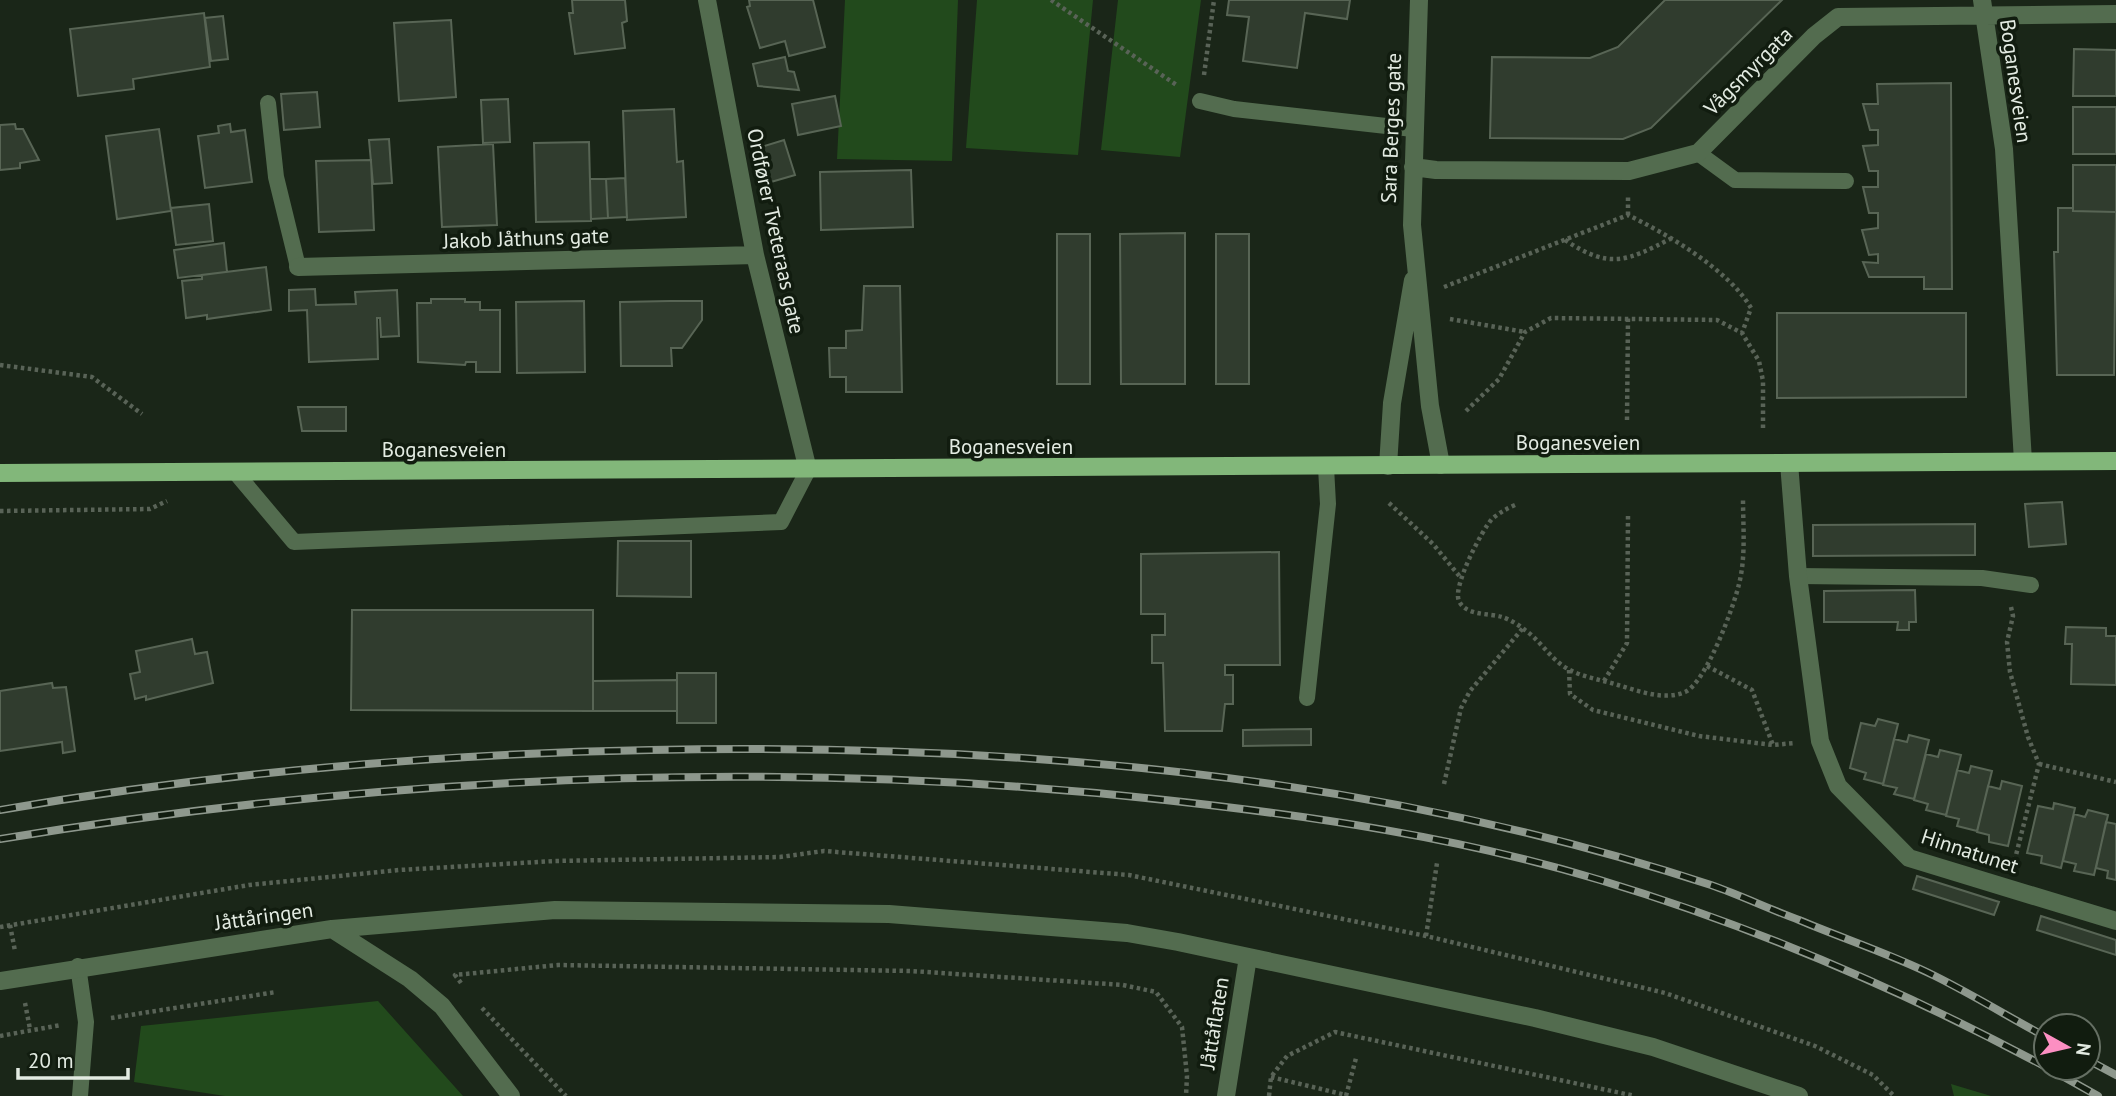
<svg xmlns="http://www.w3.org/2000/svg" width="2116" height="1096" font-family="'PT Sans',sans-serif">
  <rect width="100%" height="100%" fill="#1a2618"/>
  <path fill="#224a1c" d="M845,0H958L952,161L837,159Z
    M977,0H1093L1078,155L966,148Z
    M1118,0H1201L1180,157L1101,150Z
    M378,1001L463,1096H225L134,1082L141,1026Z
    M1951,1084L1991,1096H1954Z"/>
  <path fill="#303c2e" stroke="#586555" stroke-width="2" d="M572,0H625L627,21L622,23L625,48L575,54L569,13H573Z
    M749,0H813L825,47L789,56L785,41L760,48L747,7L750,6Z
    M1229,0H1350L1347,19L1305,13L1297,68L1243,61L1249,17L1227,15Z
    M1665,0H1782L1651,128L1623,139L1490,138L1492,57L1590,58L1618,47Z
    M204,13L210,67L133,79L134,89L78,96L70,29Z
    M223,16L228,59L211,61L205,18Z
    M451,20L456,97L399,101L394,23Z
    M2074,49L2116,50V96H2073Z
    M785,57L788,71L794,72L799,90L758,86L753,64Z
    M1951,83L1952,289H1924V277H1869L1863,262L1878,263V254L1869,255L1862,230L1878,228V213H1869L1863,187H1878V171H1869L1863,146L1878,145V130H1870L1863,104H1878L1877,84Z
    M317,92L320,127L284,130L281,94Z
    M835,96L841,126L798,135L792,104Z
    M508,99L510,142L483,143L481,100Z
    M2073,107H2116V154H2073Z
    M674,109L677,162L683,161L686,217L627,220L623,111Z
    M15,124L16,129H23L39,160L20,163V168L0,170V125Z
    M230,124L231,132L245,130L252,182L205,188L198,136L219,133L218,126Z
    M159,129L171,211L117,219L106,136Z
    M389,139L392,183L373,184L369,140Z
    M784,140L795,175L771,182L761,147Z
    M589,142L591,221L536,222L534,143Z
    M493,144L497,225L442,227L438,147Z
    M371,160L374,230L319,232L316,161Z
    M2073,165H2116V212L2073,211Z
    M911,170L913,227L821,230L820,172Z
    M625,178L627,217L608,218L606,179Z
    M590,179H606L608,218L591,219Z
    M209,204L213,241L176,245L171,208Z
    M2058,208H2073V211L2116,212L2114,375H2057L2054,252H2058Z
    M1185,233V384H1121L1120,234Z
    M1057,234H1090V384H1057Z
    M1216,234H1249V384H1216Z
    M224,243L227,272L178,278L174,250Z
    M266,267L271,310L207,319V315L186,318L182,281L202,279V275Z
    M864,286H900L902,392H846V377H830L829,348H846V331L862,330Z
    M315,289L316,305L356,304L355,292L397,290L399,336L381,337L380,318H377L378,359L309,362L307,310L289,311V290Z
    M431,299H465V302H480V310H500V372H476V362H466L465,365L418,362L417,303H431Z
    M584,301L585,372L517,373L516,302Z
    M670,301H702V320L682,348H671L672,366H621L620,302Z
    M1777,313H1966V397L1777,398Z
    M298,407H346V431H302Z
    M2062,502L2066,544L2029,547L2025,504Z
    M1975,524V555L1813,556V525Z
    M618,541H691V597L617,596Z
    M1279,552L1280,665H1225V675H1233V704H1225L1222,731H1165L1163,663H1152V635H1165V614H1141V554Z
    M1915,590L1916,622H1909V630H1897L1898,622H1824V591Z
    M352,610H593V711L351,710Z
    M2066,627L2106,628V636H2116V685L2071,684L2072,644H2065Z
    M192,639L195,654L207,652L213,683L146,700V696L135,699L130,674L140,672L136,651Z
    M677,673H716V723H677Z
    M677,680V711H593V681Z
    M52,683L53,688L66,687L75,751L63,753L62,742L0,751V691Z
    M1878,719L1898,724L1883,784L1864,779L1866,773L1850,768L1861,723L1875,726Z
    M1311,729V745L1243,746V730Z
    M1909,735L1929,740L1914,799L1894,794L1897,788L1883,785L1894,739L1907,742Z
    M1940,750L1961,755L1946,815L1926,810L1928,804L1914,800L1926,754L1938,757Z
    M1971,766L1992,771L1977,831L1957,826L1959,819L1946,816L1957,770L1969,773Z
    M2002,781L2022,786L2008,846L1989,842V835L1977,832L1988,786L2000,789Z
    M2054,803L2075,808L2061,868L2041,863L2042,856L2027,853L2038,806L2053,809Z
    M2088,810L2108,815L2094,875L2074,871L2076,864L2063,861L2074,814L2085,817Z
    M2106,822L2116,824V880L2107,878L2108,871L2096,868Z
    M1917,876L1999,902L1994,915L1913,889Z
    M2041,916L2116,940V955L2037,930Z"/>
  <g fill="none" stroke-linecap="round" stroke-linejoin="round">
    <path stroke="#596357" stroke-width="4.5" stroke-dasharray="3.5 3.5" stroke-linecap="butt" d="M1051,0L1178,86
      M1204,75L1214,0
      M1628,215V196
      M1565,240C1610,270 1627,261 1672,238
      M1444,287L1628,215C1667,234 1729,270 1751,308L1742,333
      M1450,319L1525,332
      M0,365L92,377L142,414
      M1466,411L1499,379L1525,332L1551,318L1717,320L1742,333L1759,361L1763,381V430
      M1627,420L1628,318
      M1389,503L1433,544L1461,578
      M1515,505C1506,509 1499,513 1492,519C1482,530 1452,587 1459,601C1466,616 1489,613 1502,617C1509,619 1519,625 1525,630C1541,641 1550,659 1568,669C1582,677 1602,680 1618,685C1639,691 1664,701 1685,692C1706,683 1734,606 1739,584C1746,557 1743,526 1743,499
      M0,511L150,509L167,501
      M2011,607L2013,616L2007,642L2010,672L2028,737L2039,764L2014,863
      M1707,666L1752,690L1773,745L1795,743
      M1569,670L1570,694L1593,710L1699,736L1773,745
      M1604,681L1627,643L1628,516
      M2039,764L2116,782
      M1444,784L1461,708L1470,691L1523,628
      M10,925L15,951
      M0,927L249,885L399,870L555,861L780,857L824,851L1129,875L1426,936L1665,993L1815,1046L1873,1075L1894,1096
      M1426,936L1437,863
      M461,983L455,975L558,965L911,971L1123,985L1156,992L1182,1027L1187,1076L1186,1096
      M25,1003L30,1029
      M482,1008L566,1096
      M111,1018L276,992
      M0,1036L61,1025
      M1271,1077L1346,1095
      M1269,1096L1271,1077L1287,1056L1335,1032L1635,1096
      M1346,1096L1356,1058"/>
    <path stroke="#536c4f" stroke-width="16" d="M1200,101L1234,109L1413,129
      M268,103L276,177L298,267
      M1698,153L1735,180L1846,181
      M236,473L294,542L781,522L808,470
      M1798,576L1982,578L2031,585
      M1307,698L1328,504L1326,467
      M78,966L86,1022L80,1096"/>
    <path stroke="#536c4f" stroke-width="18" d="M707,0L755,255L808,470
      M1419,0L1412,225L1430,406L1441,465
      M1982,0L2004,149L2023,461
      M1413,167L1436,170L1629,171L1698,153L1814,36L1838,17L2116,14
      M298,267L755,255
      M1789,463L1798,576L1820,741L1838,786L1909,858L2116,921
      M1388,466L1392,403L1413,280
      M332,929L410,979L442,1006L511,1096
      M0,981L332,929L555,910L889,914L1127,933L1178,942L1535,1018L1653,1047L1799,1096
      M1226,1096L1248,957"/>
    <path stroke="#82b77a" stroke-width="18" d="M0,473L2116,461"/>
    <g stroke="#8e988d" stroke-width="8">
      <path id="rail" d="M0,810C215,773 432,754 650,750C1007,743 1370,773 1711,885C1740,895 1769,909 1799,920C1844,939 1891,954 1935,976C1973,995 2009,1017 2046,1037
        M0,839C385,776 777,757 1165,800C1312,816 1458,837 1600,880C1756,927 1902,990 2046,1067
        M2088,1060L2116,1075
        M2048,1068L2098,1096"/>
    </g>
    <use href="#rail" stroke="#111c0f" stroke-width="5" stroke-dasharray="16" stroke-linecap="butt"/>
  </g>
  <g text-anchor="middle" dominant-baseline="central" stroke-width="7" stroke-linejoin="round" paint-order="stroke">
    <g font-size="21" fill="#e3ebe2" stroke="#111c0f">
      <text transform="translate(1748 71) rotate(-45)">Vågsmyrgata</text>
      <text transform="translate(2016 81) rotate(82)">Boganesveien</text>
      <text transform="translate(1391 128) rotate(-88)">Sara Berges gate</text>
      <text transform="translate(776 231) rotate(78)">Ordfører Tveteraas gate</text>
      <text transform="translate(526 238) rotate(-2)">Jakob Jåthuns gate</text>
      <text x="1578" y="442">Boganesveien</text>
      <text x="1011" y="446">Boganesveien</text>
      <text x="444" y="449">Boganesveien</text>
      <text transform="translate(1970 851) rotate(18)">Hinnatunet</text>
      <text transform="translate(264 916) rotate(-8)">Jåttåringen</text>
      <text transform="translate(1214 1023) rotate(-81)">Jåttåflaten</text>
    </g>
  </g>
  <g transform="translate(2067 1047) rotate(98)"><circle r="33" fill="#111c0f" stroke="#656f63" stroke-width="2"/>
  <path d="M0-5L12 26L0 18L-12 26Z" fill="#fc8fc2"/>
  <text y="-10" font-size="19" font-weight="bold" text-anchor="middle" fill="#e3ebe2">N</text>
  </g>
  <path d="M18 1068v10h110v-10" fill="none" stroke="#e3ebe2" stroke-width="3.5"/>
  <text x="28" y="1068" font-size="21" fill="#e3ebe2" stroke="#111c0f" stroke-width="5" paint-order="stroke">20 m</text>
</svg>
